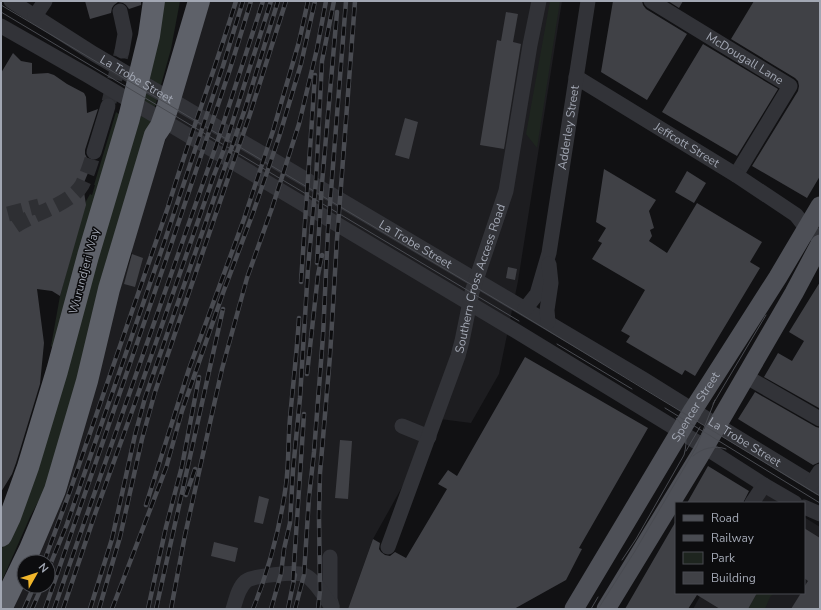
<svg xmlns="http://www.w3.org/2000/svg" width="821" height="610" font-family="'Nunito Sans',sans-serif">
  <rect width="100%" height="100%" fill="#111113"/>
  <path fill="#1d1d20" d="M210,1H562L518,281L499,374L471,423L440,419L373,539L348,609H10L24,586H48V562H33L119,291L132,254L131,248L141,216Z
    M762,492L781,503H756Z
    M804,517L820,527V609H693L702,593H804Z"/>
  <path fill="#1e251f" d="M162,1H180L171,49L131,193L72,408L46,487L30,517L1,583V550L12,528Z
    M550,1H560L537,148L526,134Z
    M116,112L122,116L53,348L51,346L60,296L85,203L90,194L92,195L95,185H94Z
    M757,593H774L770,597L765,609H748Z"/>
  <path fill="#404146" d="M85,1H141V5L129,9L126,5L123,3L118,2L114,5L112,8L111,13L90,19Z
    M613,1H642L643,5L646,9L687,34L647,100L601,72Z
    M668,1H683L679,8Z
    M754,1H820V176L807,198L752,166L798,91L799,86L798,81L795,78L731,39Z
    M506,12L518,14L513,42L521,44L504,149L480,145L497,40L501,41Z
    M703,44L778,89L737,156L662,112Z
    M13,53L21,61L32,63V74L48,73L54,75L67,84L84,93L86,97L87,113L98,109L85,150V154L87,158L93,161L83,185L86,205L60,296L52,291L37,289L44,343L40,384L16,463L12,474L1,492V73Z
    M405,118L418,122L409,159L395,155Z
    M604,169L656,200L649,211L654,228L650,230L652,236L649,241L667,253L697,203L762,242L750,262L760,268L695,376L685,370L682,375L626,342L630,336L621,331L645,290L592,259L602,243L598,241L606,228L596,222Z
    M687,171L706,183L694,203L675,192Z
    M132,254L143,258L135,287L124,284Z
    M508,267L517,269L515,280L506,278Z
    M820,282V406L819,408L764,377L778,353L792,361L804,341L789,332Z
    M525,357L648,428L579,548L582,549L566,580L514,609H348L373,539L380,543L379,549L381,552L385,555L390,556L395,552L406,558L447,489L438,484L448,470L457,476Z
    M755,392L816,427L820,428V462L813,465L738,419Z
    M340,440L352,441L348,499L335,498Z
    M708,466L749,491L743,503H687Z
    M259,496L269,499L263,524L254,522Z
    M676,521V593H757L748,609H720L697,595L688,609H625Z
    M804,528L820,538V609H791L801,593H804V587L808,581L804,578Z
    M214,542L238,548L235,562L211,556Z"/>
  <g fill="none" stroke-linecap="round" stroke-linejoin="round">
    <path stroke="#2e2f33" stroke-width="15" stroke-dasharray="15 8" stroke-linecap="butt" d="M109,102L122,51
      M8,214L39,206
      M15,226C34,213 71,204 82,185C87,175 91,163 94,152"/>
    <g stroke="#323338" stroke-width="15">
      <path id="s1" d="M11,1L94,54L643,379L717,425L820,488"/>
      <path id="s2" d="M651,1L790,86L736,175"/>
      <path d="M120,11L125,34L122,51"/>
      <path d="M35,16L45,1"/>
      <path d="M1,26L87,75L516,331L670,425L764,485L795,503"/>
      <path id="s3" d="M576,77L736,175L796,215L807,229L820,238"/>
      <path d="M94,152L108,106"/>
      <path id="s4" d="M525,309L537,294L549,253L588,1"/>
      <path d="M548,322L547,310L551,283L549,264"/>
      <path d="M745,376L820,419"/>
      <path d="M402,426L429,437"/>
      <path d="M812,483L820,471"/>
      <path d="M752,503L764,485"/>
      <path d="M804,507L820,514"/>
      <path id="s5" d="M388,547L458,356L462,341L472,292L506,191L530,45L539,1"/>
      <path d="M330,557V599L332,606"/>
      <path d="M233,609C236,600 238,588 246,581C253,576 295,571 304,575C315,579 325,598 332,607"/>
    </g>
    <g stroke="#4e5057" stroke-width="19">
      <path id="s6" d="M574,609L693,410L778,277L820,206"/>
      <path d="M606,609L700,455L794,293L820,244"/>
    </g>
    <path stroke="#5e6169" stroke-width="22" d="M1,536L10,517L28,467L57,371L88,256L129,118L149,36L154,1
      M1,609L30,549L55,490L87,381L109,289L155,135L161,126L167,109L199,1"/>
    <path stroke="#494b51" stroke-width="1" d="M1,5L519,313L820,496
      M1,12L519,321
      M557,344L632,389
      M713,404L766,315
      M665,408L820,503
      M686,451L700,427
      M693,456C702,448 715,445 726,449
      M622,560L636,539L684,455C688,441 686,428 676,418
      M591,609L598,597
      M598,609L635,551L697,446L715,400"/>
    <g stroke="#494b51" stroke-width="4.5">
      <path id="rail" d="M317,263L322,183L337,12
        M301,282L315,75
        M307,374L318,275L322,255
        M186,495L195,469
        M146,505L189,369L244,219L273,131L299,42L308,1
        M44,562L70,491L168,207C189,138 215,70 236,1
        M48,570L67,524L164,243L223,66L243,1
        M293,580L304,414
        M24,609L34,586
        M32,609L42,586
        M45,609L171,245L230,69L251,1
        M54,609L216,146L263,1
        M63,609L95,514L135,403L214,175L223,152L271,1
        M90,609L112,539L135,435L145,398L246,106L278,1
        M99,609L120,537L142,439L155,392L250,114L286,1
        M112,609L166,468L182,411L223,293L253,213L279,137L301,64L315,1
        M148,609L166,527L182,466L199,377
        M156,609L223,309
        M171,609L185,535L222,369L247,278L272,208L299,124L317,49L326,1
        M253,609C269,569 280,528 286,485C289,463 288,441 290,418C293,385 297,352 299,318
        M271,609L281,574L284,549L290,523L293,470L300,398L308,268L316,180L322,61L334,1
        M288,609L295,575
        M295,609L304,575L309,497L314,452L323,336L328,229L346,1
        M318,609L320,591L319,516L320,473L330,356L337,239L355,1"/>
    </g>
    <use href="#rail" stroke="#0c0c0e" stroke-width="3" stroke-dasharray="9" stroke-linecap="butt"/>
  </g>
  <g text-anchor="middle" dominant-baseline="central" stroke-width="3" stroke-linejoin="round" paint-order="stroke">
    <g font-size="12" fill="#a2a7b3" stroke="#0c0c0e">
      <text stroke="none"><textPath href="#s2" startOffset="110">McDougall Lane</textPath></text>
      <text stroke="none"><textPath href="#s1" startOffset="148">La Trobe Street</textPath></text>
      <text stroke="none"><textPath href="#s4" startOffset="189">Adderley Street</textPath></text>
      <text stroke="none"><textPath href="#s3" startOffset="130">Jeffcott Street</textPath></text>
      <text stroke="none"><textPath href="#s1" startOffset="472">La Trobe Street</textPath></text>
      <text transform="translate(84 271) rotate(-75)">Wurundjeri Way</text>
      <text stroke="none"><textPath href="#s5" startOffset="284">Southern Cross Access Road</textPath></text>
      <text stroke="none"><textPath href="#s6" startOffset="236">Spencer Street</textPath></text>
      <text stroke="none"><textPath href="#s1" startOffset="856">La Trobe Street</textPath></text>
    </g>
  </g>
  <rect width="821" height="610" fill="none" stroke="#a2a7b3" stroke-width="4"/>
  <rect x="675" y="502" width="130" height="92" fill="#0c0c0e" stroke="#484a50"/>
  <rect x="683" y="515" width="20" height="6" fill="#4e5057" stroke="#484a50"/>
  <text x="711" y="522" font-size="12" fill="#a2a7b3">Road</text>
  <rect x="683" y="535" width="20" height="6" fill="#494b51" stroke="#484a50"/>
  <text x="711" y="542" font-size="12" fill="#a2a7b3">Railway</text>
  <rect x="683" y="552" width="20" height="12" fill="#1e251f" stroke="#484a50"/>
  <text x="711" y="562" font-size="12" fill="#a2a7b3">Park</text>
  <rect x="683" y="572" width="20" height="12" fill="#404146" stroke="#484a50"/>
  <text x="711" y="582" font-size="12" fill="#a2a7b3">Building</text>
  <g transform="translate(36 574) rotate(51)"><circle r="19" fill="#0c0c0e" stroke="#484a50"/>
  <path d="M0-3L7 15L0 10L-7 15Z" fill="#f1b62b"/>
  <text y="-6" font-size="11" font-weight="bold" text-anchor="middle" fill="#a2a7b3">N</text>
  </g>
</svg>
